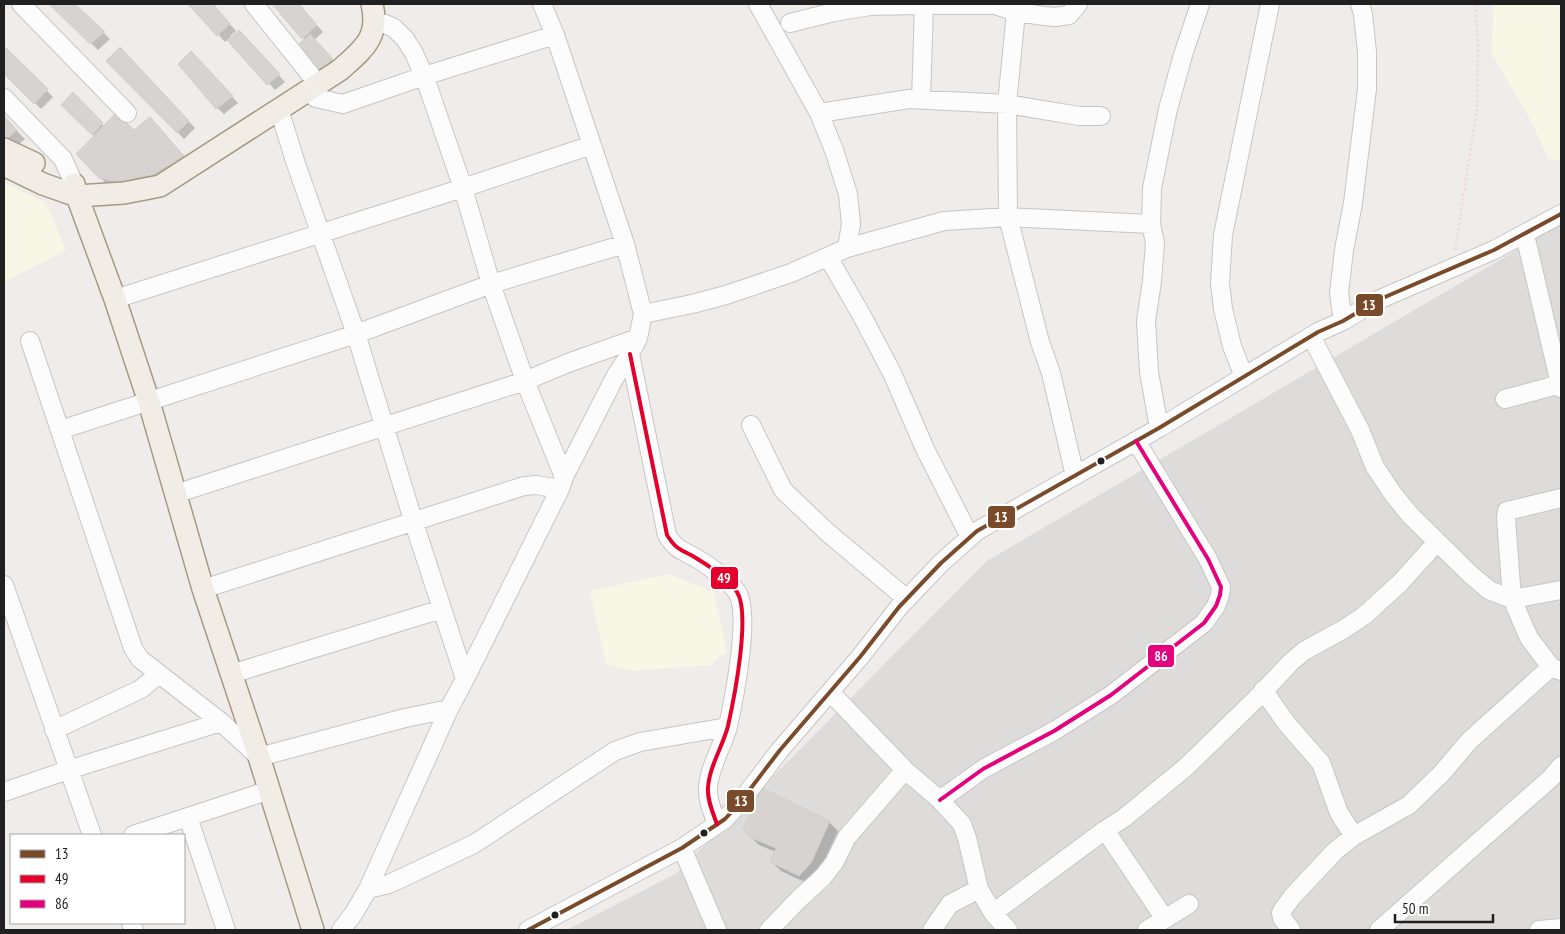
<svg xmlns="http://www.w3.org/2000/svg" width="1565" height="934" font-family="'PT Sans Narrow',sans-serif">
  <rect width="100%" height="100%" fill="#efece9"/>
  <path fill="#dedcda" d="M1561,224V930H567L677,873L987,561Z"/>
  <path fill="#f8f6e5" d="M1494,4H1561V161L1548,158L1531,121L1491,52Z
    M4,183L46,203L66,250L4,282Z
    M668,574L714,592L727,654L719,656L711,665L631,671L606,664L590,591Z"/>
  <path fill="#0003" d="M50,4H73L110,39L98,50Z
    M190,4H212L236,31L230,36L232,38H245L285,82L275,90L228,39L225,42Z
    M273,4H298L323,32L314,40L336,64L322,75L318,71L305,40Z
    M4,48L53,97L41,109L4,72Z
    M120,49L195,128L184,139L108,61Z
    M197,59L238,103L224,114L217,108Z
    M73,94L105,127L134,132L158,128L192,165L162,183L109,187L100,177L95,137L63,105Z
    M4,118L25,139L11,151L4,148Z
    M829,822L838,831L819,872L809,884L781,871L772,862L776,852L759,845L750,836Z"/>
  <path fill="#d6d3d0" stroke="#d2ceca" d="M49,4H75L105,32L90,44Z
    M188,4H213L230,24L217,36Z
    M272,4H299L317,25L302,39Z
    M239,30L280,74L267,85L227,40Z
    M310,34L333,59L317,72L296,47Z
    M4,46L48,89L34,104L4,74Z
    M120,47L189,121L177,133L106,61Z
    M191,51L233,96L216,109L178,64Z
    M73,92L103,123L92,135L61,105Z
    M116,113L134,130L150,117L184,156L153,175L117,182L99,178L76,154Z
    M4,116L17,130L4,141Z
    M762,788L830,821L811,863L799,876L770,862L776,848L749,837L743,829Z"/>
  <g fill="none" stroke-linecap="round" stroke-linejoin="round">
    <g stroke="#c7c6c5" stroke-width="20">
      <path id="minor" d="M21,4L127,113
        M254,4L318,84
        M758,4L819,113L834,150L848,194L851,224L847,248
        M1016,12L1007,104L1008,217L1040,342L1051,373L1075,476
        M374,23L385,24L394,28L405,39L414,53L426,81L463,188L491,284L525,381L564,477
        M790,23L834,12L870,6L916,5H995L1016,12L1044,16L1056,17L1069,15L1078,4
        M307,91L316,98L343,104L424,76L555,35
        M4,98L63,159L74,184
        M921,100L924,5
        M279,109L296,164L356,334L414,523L465,679
        M819,113L909,99L1007,104L1079,116H1101
        M1525,235L1561,388
        M828,257L862,316L892,373L925,449L970,537
        M115,299L463,188L592,145
        M643,314L692,304L726,295L791,273L847,248L944,221L1008,217L1151,224
        M1343,321L1339,293L1344,250L1353,203L1367,89V52L1363,14L1360,4
        M1311,336L1360,430L1375,467L1393,494L1410,515L1470,574L1489,590L1512,599L1561,590
        M30,341L133,648L140,659L221,722L259,757L405,718L449,709
        M630,354L667,535C677,551 681,549 696,558C708,565 729,580 737,592C751,614 734,699 728,726C723,746 709,767 708,788C707,800 713,813 717,824
        M1244,377L1232,346L1223,309L1220,283L1223,235L1270,4
        M1505,399L1561,384
        M751,425L783,490L827,532L907,599
        M1159,428L1149,372L1146,321L1152,281L1155,243L1151,224L1152,188L1168,109L1183,55L1200,4
        M60,430L356,334L491,284L625,244
        M175,494L525,381L568,363L638,338
        M4,585L92,835
        M203,589L524,486L536,485L560,489
        M1561,671L1551,667L1529,638L1512,599L1506,518L1507,511L1561,498
        M231,674L442,609
        M1263,690L1287,724L1321,763L1339,813L1354,836
        M830,692L905,770L940,800L962,824L967,838L979,889L993,913L1008,930
        M54,730L141,689L159,674
        M4,792L68,770L221,722
        M940,800L983,769L1054,731L1111,695L1204,623L1216,606L1220,595L1221,587L1208,559L1136,441
        M1105,830L1165,919
        M133,835L188,817
        M682,848L717,930
        M368,889L389,884L474,844L615,751L640,742L727,727
        M993,913L1105,830L1124,818L1186,767L1258,697L1291,662L1304,651L1344,629L1365,615L1401,582L1437,542
        M131,923L134,930
        M226,930L188,817L270,790
        M341,930L354,913L368,889L449,709L465,679L560,489L564,477L615,377L630,354L638,338L643,314L625,244L555,35L542,4
        M528,930L682,848L725,819L738,805L780,750L860,657L899,607L941,563L977,531L1159,428L1318,332L1343,321L1378,300L1494,250L1561,214
        M769,930L799,899L823,877L834,863L847,837L905,770
        M932,930L950,904L979,889
        M1147,930L1189,904
        M1291,930L1282,918L1281,913L1284,908L1292,897L1335,851L1354,836L1409,805L1442,773L1469,741L1551,667
        M1379,930L1551,778L1561,766
        M1539,930L1561,928"/>
    </g>
    <g stroke="#a69a85" stroke-width="24">
      <path id="major" d="M4,149L34,163
        M4,165L43,184L77,196L124,193L160,186L340,70C363,49 380,38 372,4
        M74,184L77,196L115,299L149,402L203,589L259,757L313,930"/>
    </g>
    <path stroke="#ecdbd9" stroke-width="2.5" stroke-dasharray="2.5 2.5" stroke-linecap="butt" d="M1455,250L1477,109L1478,43L1475,4"/>
    <use href="#minor" stroke="#fdfcfc" stroke-width="18"/>
    <use href="#major" stroke="#f2ece6" stroke-width="21"/>
    <g stroke="#fff" stroke-width="8">
      <path id="bus-1" d="M528,930L682,848L725,819L738,805L780,750L860,657L899,607L941,563L977,531L1159,428L1318,332L1343,321L1378,300L1494,250L1561,214"/>
    </g>
    <g stroke="#fff" stroke-width="8">
      <path id="bus-2" d="M630,354L667,535C677,551 681,549 696,558C708,565 729,580 737,592C751,614 734,699 728,726C723,746 709,767 708,788C707,800 713,813 717,824"/>
    </g>
    <g stroke="#fff" stroke-width="8">
      <path id="bus-3" d="M940,800L983,769L1054,731L1111,695L1204,623L1216,606L1220,595L1221,587L1208,559L1136,441"/>
    </g>
    <use href="#bus-1" stroke="#7a4b2a" stroke-width="4"/>
    <use href="#bus-2" stroke="#e4002b" stroke-width="4"/>
    <use href="#bus-3" stroke="#e5007d" stroke-width="4"/>
  </g>
  <g fill="#202020" stroke="#fff" stroke-width="2">
    <circle cx="1101" cy="461" r="4.5"/>
    <circle cx="704" cy="833" r="4.5"/>
    <circle cx="555" cy="915" r="4.5"/>
  </g>
  <g stroke="#fff" stroke-width="2">
    <rect x="1355" y="293" width="29" height="24" rx="5" fill="#7a4b2a"/>
    <rect x="987" y="505" width="29" height="24" rx="5" fill="#7a4b2a"/>
    <rect x="710" y="566" width="29" height="24" rx="5" fill="#e4002b"/>
    <rect x="1147" y="644" width="28" height="24" rx="5" fill="#e5007d"/>
    <rect x="726" y="789" width="29" height="24" rx="5" fill="#7a4b2a"/>
  </g>
  <g font-size="14" text-anchor="middle" font-weight="bold" fill="#fff">
    <text x="1369" y="310">13</text>
    <text x="1001" y="522">13</text>
    <text x="724" y="583">49</text>
    <text x="1161" y="661">86</text>
    <text x="741" y="806">13</text>
  </g>
  <rect width="1565" height="934" fill="none" stroke="#202020" stroke-width="10"/>
  <rect x="10" y="834" width="175" height="90" fill="#ffffff" stroke="#a6a6a6"/>
  <rect x="20" y="850" width="25" height="8" fill="#7a4b2a" stroke="#a6a6a6"/>
  <text x="55" y="859" font-size="15" fill="#202020">13</text>
  <rect x="20" y="875" width="25" height="8" fill="#e4002b" stroke="#a6a6a6"/>
  <text x="55" y="884" font-size="15" fill="#202020">49</text>
  <rect x="20" y="900" width="25" height="8" fill="#e5007d" stroke="#a6a6a6"/>
  <text x="55" y="909" font-size="15" fill="#202020">86</text>
  <path d="M1395 914v8h98v-8" fill="none" stroke="#202020" stroke-width="2.5"/>
  <text x="1402" y="914" font-size="15" fill="#202020" stroke="#ffffff" stroke-width="4" paint-order="stroke">50 m</text>
</svg>
